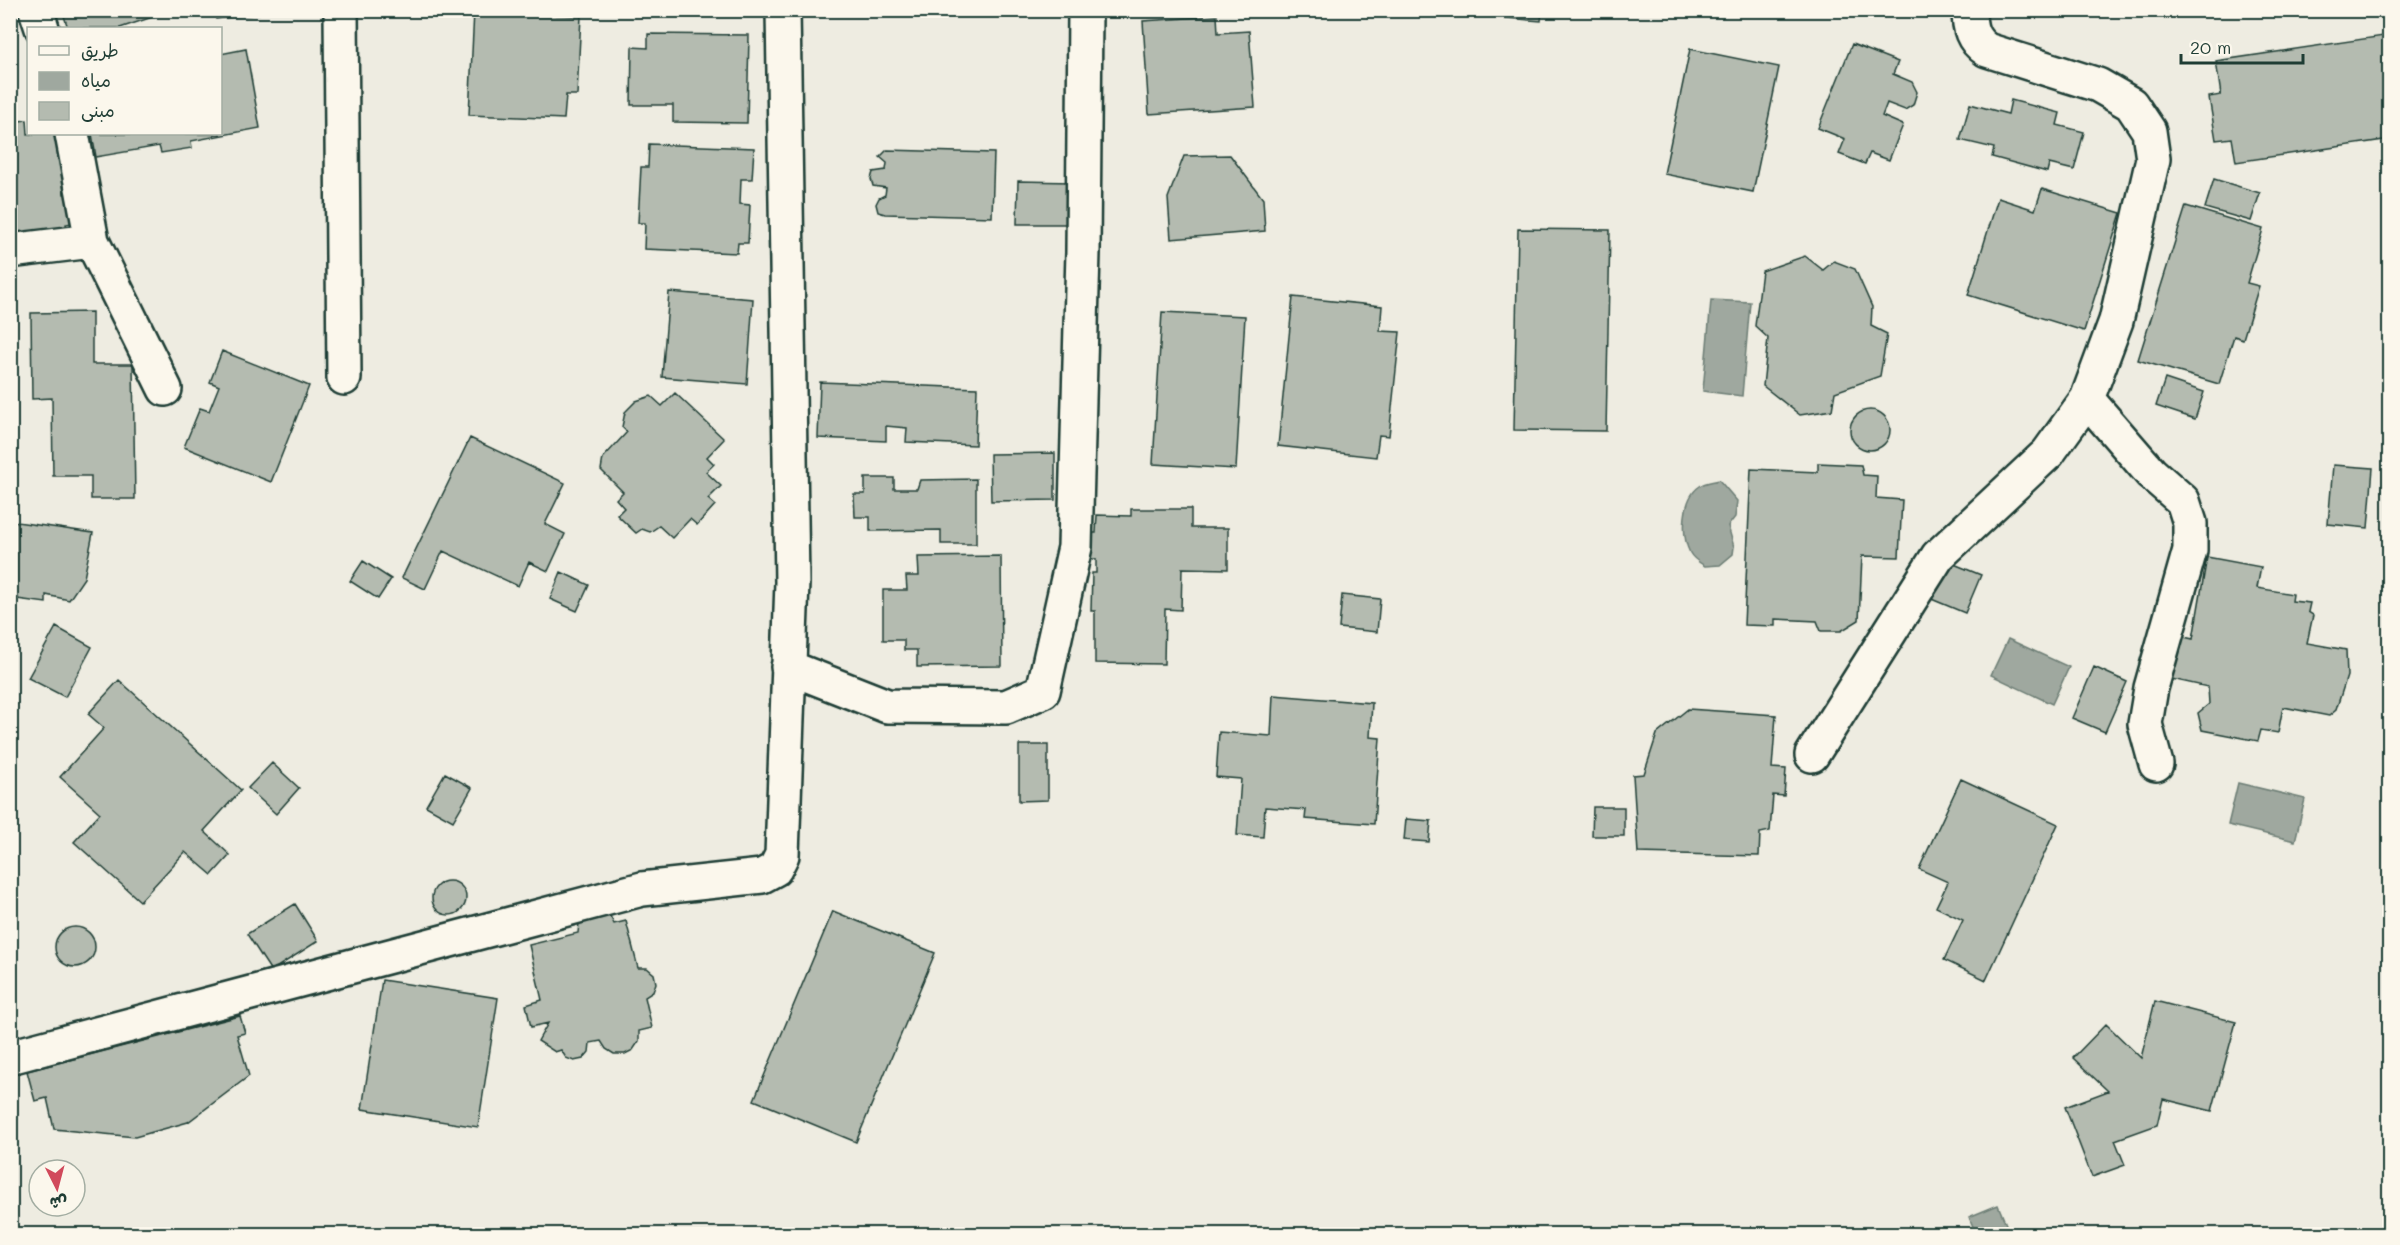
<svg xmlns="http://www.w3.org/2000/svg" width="2400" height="1245" font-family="Mali,'Playpen Sans Arabic',sans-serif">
  <rect width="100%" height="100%" fill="#eeece1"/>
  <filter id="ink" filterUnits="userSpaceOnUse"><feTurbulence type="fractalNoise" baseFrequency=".0167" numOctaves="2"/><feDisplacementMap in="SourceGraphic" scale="12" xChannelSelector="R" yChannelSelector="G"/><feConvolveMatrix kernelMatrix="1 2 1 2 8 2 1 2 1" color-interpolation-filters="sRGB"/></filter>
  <g filter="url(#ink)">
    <path fill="#9fa89f" stroke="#6c7d74" stroke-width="1.5" d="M1711,300L1750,302L1742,396L1703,391Z
      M1719,480L1737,501L1735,517L1728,526L1734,547L1733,554L1720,565L1705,566C1700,563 1693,559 1690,553C1681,535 1682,498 1700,486C1705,482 1713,482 1719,480Z
      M2008,639L2069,667L2052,704L1991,675Z
      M2238,783L2305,799L2295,841L2228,825Z
      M1998,1205L2010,1234H1976L1969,1217Z"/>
    <path fill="#b4bbb0" stroke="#1f3d34" stroke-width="1.5" d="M62,10H173L120,28H68Z
      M215,10H286L216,19Z
      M1461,10H1542L1541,21L1461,14Z
      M474,11L581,16L577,95H566L564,119L469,115Z
      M1217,16L1218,33L1249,31L1255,107L1149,114L1143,21Z
      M648,34L749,35L747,123L673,122V105H631L632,47L648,48Z
      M2390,35V139L2236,162L2232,138L2216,140L2209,97L2221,95L2216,61Z
      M1852,44L1898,62L1893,74L1912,82L1917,92L1913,105L1905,110L1887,103L1882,116L1903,125L1889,160L1870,153L1865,164L1839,154L1845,139L1818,128Z
      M246,49L260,128L191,141L192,148L161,153L159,146L96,157L92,134H220V54Z
      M1690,49L1779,67L1753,192L1664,174Z
      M2011,100L2060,113L2057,125L2084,132L2074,170L2049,164L2047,172L1992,157L1994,148L1960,140L1970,104L2008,114Z
      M27,120L28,134H66L61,160L64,194H70L72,223L66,224L68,235L10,246V122Z
      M649,144L754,148L752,179H741L740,204L750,205L748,243H738L737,253L644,249L645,223H638L641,167H648Z
      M887,150L994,153L992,217L885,214L878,212L876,204L879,198L885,195L886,188L873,186L871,179L873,172L886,170L887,163L880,157Z
      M1230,155L1263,199L1265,231L1171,239L1168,198L1184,156Z
      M2214,179L2260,193L2251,221L2205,208Z
      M1018,181L1072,182V224H1017Z
      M2042,189L2121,213L2084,331L1968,295L1998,198L2035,210Z
      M2186,206L2263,229L2247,283L2259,286L2243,339L2234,336L2219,384L2138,360Z
      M1518,229L1610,230L1606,431L1514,430Z
      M1805,256L1823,270L1834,261L1855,269L1872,307L1871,326L1887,334L1880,376L1835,392L1832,410L1800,415L1763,386L1768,338L1755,326L1762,271Z
      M669,292L753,299L747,384L662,377Z
      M1293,297L1382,306L1380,331L1400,332L1389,436L1379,435L1376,457L1278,446Z
      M92,312V364H133L135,499H91V476H53L52,398L32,399L31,313Z
      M1162,312L1245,316L1236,469L1153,464Z
      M222,351L309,386L271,482L184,447L200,408L209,411L219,386L210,382Z
      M2165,379L2204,392L2195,419L2156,406Z
      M820,382L977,388L975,445L906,442L907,428L886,426V441L818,438Z
      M675,393L724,439L707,457L714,464L706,472L721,486L708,499L715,505L697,525L690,519L672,538L659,526L650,532L642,529L636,533L617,515L624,508L616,499L623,492L601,470L603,458L627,432L622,427L625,412L636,401L651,396L662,406Z
      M1850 430a20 20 0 1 1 40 0a20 20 0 1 1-40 0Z
      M470,438L565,483L545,524L565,534L548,571L529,562L518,586L443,551L425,589L402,578Z
      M1055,453V500L991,501L990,454Z
      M1818,463L1861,465L1863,475L1877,476L1876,498L1902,500L1899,557L1862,556L1859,620L1841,631H1821L1817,621L1775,619V626L1744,625L1751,469L1818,472Z
      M2333,465L2373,468L2368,528L2328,524Z
      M865,478H894V489H917L920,480L976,479V544H941V530L870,531V517H855L854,494H865Z
      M1131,509H1191V528H1228V569L1182,568L1181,610L1165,609L1164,664L1095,663V611H1091L1092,573H1096V559H1087V533H1096L1097,515L1131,516Z
      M10,521L93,533L84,578L69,600L46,595V603L10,598Z
      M1001,556L1002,666L917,667V650H904V640H883V590H907L906,576H919L918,557Z
      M2207,557L2261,567L2257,588L2293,594L2292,601L2310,603L2308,612L2313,615L2307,643L2346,650L2347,676L2336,710L2329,716L2283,707L2278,733L2261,730L2258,741L2202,730L2198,713L2209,704L2208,687L2167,678L2175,635L2193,639Z
      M1944,560L1981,575L1965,613L1929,598Z
      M363,561L391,579L378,599L350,581Z
      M561,572L589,585L577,611L550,599Z
      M1342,595L1380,599L1377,632L1339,628Z
      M56,627L92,647L65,697L28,678Z
      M2094,667L2127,682L2105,732L2072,718Z
      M119,680L241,790L204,831L230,855L212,875L185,852L140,901L74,842L100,813L60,777L104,728L88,714Z
      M1273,695L1372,703L1370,737L1380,738L1374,824L1305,819L1306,810L1265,807L1263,837L1237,835L1241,779L1216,777L1219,732L1271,736Z
      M1688,709L1776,715L1772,768L1786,769L1784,796L1773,795L1770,831L1760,833L1759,856L1638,853L1633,775L1644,774L1657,734Z
      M1019,745H1048V800L1019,801Z
      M272,763L299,788L276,814L248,788Z
      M445,773L472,788L453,821L426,806Z
      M1961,779L2058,824L1986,980L1944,960L1963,920L1936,907L1948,882L1919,869Z
      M1593,807H1624V836H1592Z
      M1406,819L1431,821L1429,842L1404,840Z
      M432 898a17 17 0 1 1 34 0a17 17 0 1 1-34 0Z
      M295,904L318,941L271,971L247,934Z
      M602,911L610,916L614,924L626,921L638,968H647L654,974L656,983L653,992L645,997L652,1028L639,1031V1041L633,1050L625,1054H614L606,1049L601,1041L590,1043L589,1052L583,1059L574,1061L566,1058L561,1050L555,1052L538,1041L548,1023L531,1027L526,1005L542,1000L529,945L578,933L579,923L583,915Z
      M833,911L935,953L856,1142L754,1100Z
      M55 947a20 20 0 1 1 40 0a20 20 0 1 1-40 0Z
      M382,980L498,998L478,1127L362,1109Z
      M2155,1001L2236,1022L2212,1111L2163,1099L2157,1125L2115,1140L2125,1165L2092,1177L2065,1107L2108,1091L2073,1058L2106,1024L2141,1058Z
      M240,1016L245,1033L237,1035L249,1076L188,1122L135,1137L54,1129L47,1098L35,1101L27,1071Z"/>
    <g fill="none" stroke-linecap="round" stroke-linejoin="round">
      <g stroke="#1f3d34" stroke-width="38">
        <path id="minor" d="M36,10L42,28
          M341,10L344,378
          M1969,10C1969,28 1972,40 1987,50L2098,85L2131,104L2149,131L2153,159L2116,321L2087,399L2151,473L2183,501L2190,523V550L2151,688L2145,724L2156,764
          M72,134L92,241L165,389
          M10,251L92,241
          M788,667L887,706L1006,707L1043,691L1075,547L1083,252L1085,10
          M1812,755L1938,556L2048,453L2087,399
          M10,1057L642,889L762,876L775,869L782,855L792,582L783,10"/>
      </g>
      <use href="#minor" stroke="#fbf7ec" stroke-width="33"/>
    </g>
  </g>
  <rect width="2400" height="1245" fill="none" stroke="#fbf7ec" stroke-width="36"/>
  <rect x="18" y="18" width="2364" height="1209" fill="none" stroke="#1f3d34" stroke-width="2" filter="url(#ink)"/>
  <rect x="27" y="27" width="195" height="108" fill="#fbf7ec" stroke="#a3ada2" stroke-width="1.5"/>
  <rect x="39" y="46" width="30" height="9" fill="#fbf7ec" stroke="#a3ada2" stroke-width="1.5"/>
  <text x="81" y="57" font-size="18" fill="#1f3d34">طريق</text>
  <rect x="39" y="72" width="30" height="18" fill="#9fa89f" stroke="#a3ada2" stroke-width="1.5"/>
  <text x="81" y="87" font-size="18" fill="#1f3d34">مياه</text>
  <rect x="39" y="102" width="30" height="18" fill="#b4bbb0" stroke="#a3ada2" stroke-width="1.5"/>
  <text x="81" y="117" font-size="18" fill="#1f3d34">مبنى</text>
  <g transform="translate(57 1188) rotate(174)"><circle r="28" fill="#fbf7ec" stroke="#a3ada2" stroke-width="1.5"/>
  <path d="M0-4.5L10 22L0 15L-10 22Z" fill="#d1495b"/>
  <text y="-9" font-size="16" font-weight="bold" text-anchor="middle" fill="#1f3d34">ش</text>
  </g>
  <path d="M2181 54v9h122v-9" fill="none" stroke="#1f3d34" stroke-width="3"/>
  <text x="2190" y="54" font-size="18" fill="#1f3d34" stroke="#fbf7ec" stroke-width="4.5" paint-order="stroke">20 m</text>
</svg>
